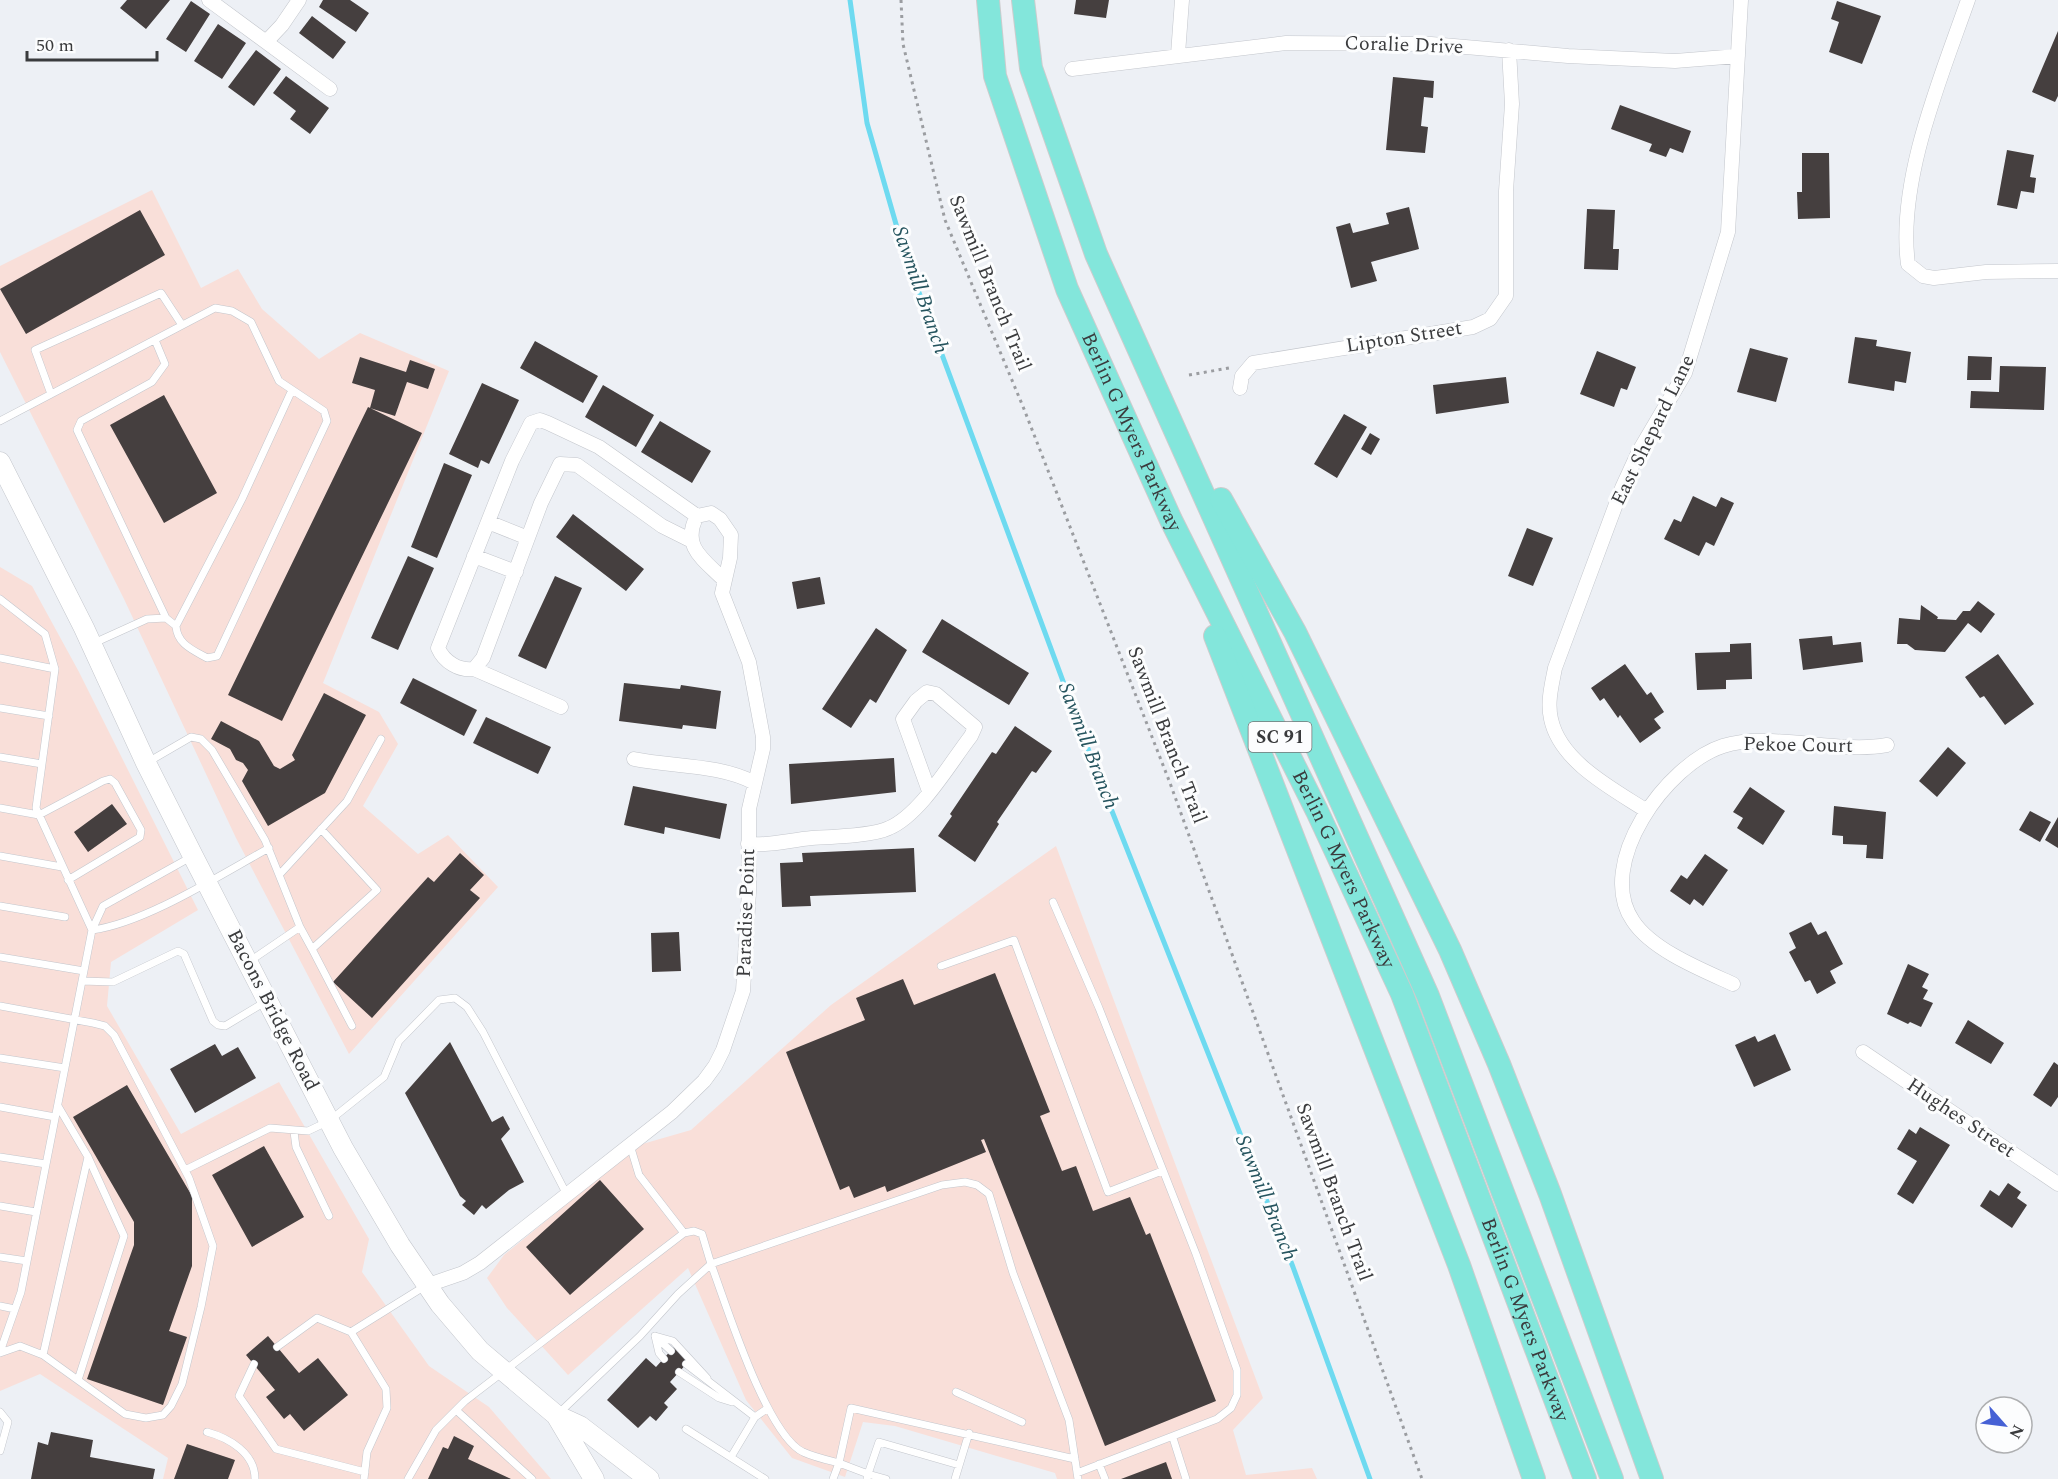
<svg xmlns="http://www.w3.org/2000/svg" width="2058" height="1479" font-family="Spectral,serif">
  <rect width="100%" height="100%" fill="#edf0f5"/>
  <path fill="#f9dfd9" d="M152,190L201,288L238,269L262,309L319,359L360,333L449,371L323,683L379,712L398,744L363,806L418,854L448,835L498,887L349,1054L236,838L124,599L0,352V266Z
    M0,567L32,586L79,672L198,910L111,962L107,1006L181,1134L279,1082L369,1239L362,1272L429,1366L489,1407L551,1479H163L168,1458L40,1374L0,1391Z
    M1056,846L1263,1398L1233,1430L1246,1475L1312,1468L1317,1479H1057L1055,1473L895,1426L863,1422L845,1477L792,1458L746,1400L688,1268L568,1375L507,1308L487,1278L504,1255L639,1145L691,1130L831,1005Z"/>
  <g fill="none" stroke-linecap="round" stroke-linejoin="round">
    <path stroke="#6edaf0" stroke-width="5" d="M850,0L867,123L904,252L1100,781L1293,1267L1370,1479"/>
  </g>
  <path fill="#453f3f" d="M127,0H170L146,29L120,8Z
    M323,0H350L369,13L356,32L319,7Z
    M1076,0H1109L1106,18L1074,14Z
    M191,1L210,14L186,52L166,39Z
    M1837,1L1881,16L1862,64L1829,52L1839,22L1831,19Z
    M312,16L346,42L333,59L299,33Z
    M218,24L246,43L222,79L194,61Z
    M2058,31V96L2055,102L2032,92Z
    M256,50L281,69L254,106L228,87Z
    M286,76L329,108L310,134L290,119L296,111L273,93Z
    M1393,77L1434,81L1433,98L1424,97L1421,126L1428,127L1425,153L1386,150Z
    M1620,105L1691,131L1683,153L1670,148L1666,157L1649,151L1652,144L1611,129Z
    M2007,150L2034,155L2030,177L2036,178L2034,193L2021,191L2017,209L1997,205Z
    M1802,153H1829L1830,218L1798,219L1797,192H1802Z
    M1409,207L1419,249L1371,262L1377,281L1351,288L1336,227L1350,223L1353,233L1389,224L1386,213Z
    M1587,209L1615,210L1613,249H1619L1618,270L1584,269Z
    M140,210L165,255L26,334L0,289Z
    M1855,337L1877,340L1876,346L1911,352L1906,383L1895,381L1894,391L1848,383Z
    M535,341L598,376L583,403L520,368Z
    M1750,348L1788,358L1776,402L1737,392Z
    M1597,351L1636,367L1627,390L1621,388L1614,407L1580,394Z
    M1968,356L1992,357L1991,380H1967Z
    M360,357L406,372L410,360L435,369L428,389L407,382L395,416L370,408L375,390L352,383Z
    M2000,366L2046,367L2044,410L1970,408L1971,391L1999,392Z
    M1506,377L1509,403L1436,414L1433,385Z
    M482,383L519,400L489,464L481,460L478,468L449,454Z
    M603,385L654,415L636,447L585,417Z
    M164,395L217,493L164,523L110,425Z
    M368,407L422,433L282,721L228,695Z
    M1344,414L1367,427L1337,478L1314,464Z
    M660,421L711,451L692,483L641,452Z
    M1370,433L1380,439L1371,455L1361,449Z
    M444,463L472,475L437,558L411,547Z
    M1693,496L1716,507L1721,497L1734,503L1714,546L1706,542L1699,556L1664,539L1674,519L1681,522Z
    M573,514L644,569L626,591L556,537Z
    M1527,528L1553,538L1533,586L1508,576Z
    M408,556L434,568L398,650L371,638Z
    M555,576L582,588L546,669L518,656Z
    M820,577L825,604L797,609L792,582Z
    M1978,601L1995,614L1981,633L1968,623L1945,652L1915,650L1907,644H1897L1899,618L1920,620L1921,605L1938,617L1937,619L1956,620L1963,611H1970Z
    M942,619L1029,673L1009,705L922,652Z
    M876,628L907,650L876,703L870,699L851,728L822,709Z
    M1832,636L1833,645L1861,642L1863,662L1803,670L1799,639Z
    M1751,643L1752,679L1726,680V689L1697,690L1695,653L1730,652V644Z
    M1998,654L2034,704L2005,725L1984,696L1980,698L1965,677Z
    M1625,664L1647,695L1651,692L1664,712L1654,719L1661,728L1640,743L1620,715L1618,718L1604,698L1600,701L1591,688Z
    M413,678L477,710L464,736L400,703Z
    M624,683L680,689L681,685L721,691L716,729L683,725L682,729L619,721Z
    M324,693L366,715L325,793L268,826L242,781L248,770L243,763L236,760L230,749L211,739L221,721L259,741L274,766L280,769L295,760L292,755Z
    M486,717L551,747L538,774L473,743Z
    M1015,726L1052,751L1036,773L1032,771L997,822L999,824L975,862L938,836L952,816L950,814L992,752L996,754Z
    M1948,747L1966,763L1937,797L1919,781Z
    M894,758L896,792L791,804L789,764Z
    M633,786L727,804L720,839L665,827L664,834L624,825Z
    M1750,787L1785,811L1763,845L1737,828L1743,818L1733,812Z
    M112,804L127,824L88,852L74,832Z
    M1834,806L1886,812L1883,859L1866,858L1867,845L1843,844V836L1832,835Z
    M2030,811L2051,822L2040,842L2019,830Z
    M2058,817V848L2045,840Z
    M914,848L916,892L810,896L811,906L782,907L780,863L803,862L802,853Z
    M460,853L484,875L470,890L480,898L372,1018L333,982L428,877L434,882Z
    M1705,854L1728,870L1703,906L1694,899L1690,905L1670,891L1681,875L1687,879Z
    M1811,922L1818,935L1826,931L1843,964L1830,971L1836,983L1817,994L1810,980L1805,982L1789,952L1796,948L1789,933Z
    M679,932L681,971L652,972L651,933Z
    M1908,964L1929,974L1922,987L1928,990L1923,999L1933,1003L1921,1027L1910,1022L1908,1024L1887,1014Z
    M995,973L1050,1112L1040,1116L1062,1171L1076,1166L1093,1211L1130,1197L1146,1235L1150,1233L1216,1401L1105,1446L984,1139L981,1140L986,1152L887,1192L885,1186L854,1198L849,1186L840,1190L786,1052L865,1020L856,998L903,979L914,1005Z
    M1968,1020L2004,1043L1991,1064L1955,1043Z
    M1775,1034L1791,1070L1754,1087L1735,1045L1755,1036L1758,1042Z
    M450,1042L492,1122L503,1116L510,1129L501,1139L524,1182L509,1190L486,1209L482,1205L474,1215L462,1205L466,1201L460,1196L405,1093Z
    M215,1044L222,1056L238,1047L256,1078L195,1113L170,1069Z
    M2054,1062L2058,1065V1097L2051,1107L2033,1095Z
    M127,1085L192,1196V1266L169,1331L187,1337L163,1405L87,1379L134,1245V1222L73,1117Z
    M1920,1127L1950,1145L1913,1204L1897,1194L1917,1161L1897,1149L1909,1129L1916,1134Z
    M264,1146L304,1217L252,1247L212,1175Z
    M600,1180L644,1229L570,1295L526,1247Z
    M2008,1183L2021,1192L2017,1198L2027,1205L2012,1228L1980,1206L1990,1190L1999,1196Z
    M268,1336L299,1373L318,1358L348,1395L304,1431L290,1414L284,1419L266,1397L275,1390L246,1355Z
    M674,1347L689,1361L670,1382L677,1389L664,1403L668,1407L656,1421L650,1416L638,1428L607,1400L646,1358L656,1367Z
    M51,1432L93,1440L90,1457L155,1469L153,1479H31L38,1442L48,1445Z
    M454,1436L474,1446L468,1459L511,1479H428L443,1447L448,1449Z
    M187,1444L235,1460L228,1479H174Z
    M1166,1462L1172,1479H1121Z"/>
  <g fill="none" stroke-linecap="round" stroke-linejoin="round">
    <g stroke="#c3c6cc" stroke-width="8">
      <path id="lane" d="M155,340L165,364L152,382L81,421L77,430L166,618
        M51,394L35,350L161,293L182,325
        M0,421L215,308L232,311L251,322L279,381L324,411L327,421L217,656L207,658C193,650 177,644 176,626L242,499L292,390
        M0,599L45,634L55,669L36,808L92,930L21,1292L0,1352
        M94,643L147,619L166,618L176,626
        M0,658L55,669
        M0,708L49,716
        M0,757L42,764
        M148,762L191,737L201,739L212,750L265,840L300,927L250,961
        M0,808L39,815L103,781L110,779L115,783L141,830L140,837L68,880
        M0,856L62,867
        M191,857L103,906L92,930C145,923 220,875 269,848
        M280,874L347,801L381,739
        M1053,902L1099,1008L1196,1254L1237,1370V1395L1231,1408L1217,1419L1077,1473
        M0,906L65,917
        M300,927L312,949L377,890L321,829
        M312,949L352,1026
        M0,957L84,971
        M941,966L1014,940L1108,1192L1162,1171
        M82,981L113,982L178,951L184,954L213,1021L218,1025L225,1026L265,1002
        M0,1006L93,1023L105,1026L114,1035L189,1178L213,1246L201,1307L182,1384L171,1406L163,1415L146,1418L125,1414L43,1355
        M0,1058L65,1068
        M58,1106L88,1157L124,1236L78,1380
        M0,1107L55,1117
        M294,1132L296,1147L329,1216
        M0,1157L46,1164
        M185,1170L270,1128L308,1131L329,1121L384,1077L399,1041L439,1000L455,998L467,1007L483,1032L566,1193
        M0,1206L36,1212
        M0,1257L27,1261
        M0,1306L15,1309
        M655,1336L673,1341L707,1378
        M655,1336L659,1353L664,1359
        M656,1337L671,1351
        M277,1347L317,1318L351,1332
        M0,1353L20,1346L43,1355L88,1157
        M254,1364L239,1396L276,1449L365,1472
        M686,1364L755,1417
        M679,1372L719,1398L732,1402
        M956,1392L1022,1422
        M456,1410L532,1479
        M0,1412L8,1422L0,1451
        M558,1414L640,1336L678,1294L711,1264L702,1234L694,1231L684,1233
        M686,1429L765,1479
        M207,1432C229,1438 255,1453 255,1479
        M1173,1438L1186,1479
        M731,1457L755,1417L768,1408
        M1099,1464L1105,1479
        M364,1479L367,1452L387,1408L386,1389L351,1332L425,1286
        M408,1479L436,1430L465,1401L684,1233L639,1175L630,1145
        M833,1479L839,1463C827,1460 814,1457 803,1452C766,1434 726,1304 711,1264L942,1185L965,1182L977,1185L989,1194L1013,1273L1069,1420L1078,1479
        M867,1479L868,1474L839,1463L851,1408L1075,1459
        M886,1479L868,1474L879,1442L959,1465
        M955,1479L969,1433"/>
    </g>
    <g stroke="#c3c6cc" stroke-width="15">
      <path id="street" d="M209,0L330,89
        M1968,0C1941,77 1897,181 1908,264L1923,276L1934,278L1986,272L2058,271
        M266,42L282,25L299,0
        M1178,54L1182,0
        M1072,69L1286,43L1431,44L1568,56L1675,61L1738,56
        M1240,388L1242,376L1253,363L1473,327L1490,319L1506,296V191L1512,104L1509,50
        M488,522L528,538
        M690,540L662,526L577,465L560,464L541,503L483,658L474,669C459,671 444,662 438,648L512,461L531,423L540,420L548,423L599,447L697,516
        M474,556L516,572
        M474,669L561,707
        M634,759C673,767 719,764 755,783
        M1647,811C1613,789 1560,762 1551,719C1547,702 1552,684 1555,668L1622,488L1639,451L1685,373L1728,232L1741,0
        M748,844C770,846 790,840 812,838C830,837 873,836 889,828C921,814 950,763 971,736L975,727L936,694L927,692L916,701L903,719L929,791
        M1733,984C1702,970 1652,950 1633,921C1594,864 1667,764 1723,746C1769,731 1837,754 1887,745
        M1863,1052L2058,1184
        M428,1285L463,1273L480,1263L672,1112L704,1081L715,1066L723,1050L743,991L749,891V809L763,749V737L749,662L722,593L730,558L731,535L720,519L711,513L697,516C681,546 703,559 723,579"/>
    </g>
    <g stroke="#c3c6cc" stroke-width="21">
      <path id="secondary" d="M0,462L84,628L146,763L193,856L343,1148L400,1245L440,1304L480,1351L556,1415L580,1426L649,1479
        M556,1415L594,1479"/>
    </g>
    <g stroke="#cccccd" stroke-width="24">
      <g id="primary">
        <path id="s1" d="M988,0L995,76L1067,289L1171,520L1317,811L1402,994L1585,1479"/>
        <path d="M1023,0L1031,68L1096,254L1428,996L1612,1479"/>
        <path d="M1221,499L1295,632L1450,950L1499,1064L1550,1194L1652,1479"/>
        <path d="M1215,636L1459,1265L1534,1479"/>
      </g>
    </g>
    <path stroke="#9b9da1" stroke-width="3" stroke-dasharray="3 4.5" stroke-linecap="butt" d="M901,0L903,44L945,220L1024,409L1170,783L1422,1479
      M1189,375L1229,368"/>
    <use href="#lane" stroke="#fff" stroke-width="7"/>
    <use href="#street" stroke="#fff" stroke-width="14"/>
    <use href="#secondary" stroke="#fff" stroke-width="20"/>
    <use href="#primary" stroke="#83e6db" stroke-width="22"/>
  </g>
  <g text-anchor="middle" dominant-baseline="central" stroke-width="6" stroke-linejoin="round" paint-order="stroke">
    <rect fill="#fcfdfe" stroke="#747577" stroke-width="1.5" x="1248.5" y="722" width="63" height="30" rx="4.5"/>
    <g font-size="18" font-weight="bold" fill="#3a3b3d">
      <text x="1280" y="737">SC 91</text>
    </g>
    <g font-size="20" fill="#3a3b3d" stroke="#fcfdfe">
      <text transform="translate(1404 45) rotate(2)">Coralie Drive</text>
      <text transform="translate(990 283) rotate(68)">Sawmill Branch Trail</text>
      <text transform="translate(1404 337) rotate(-9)">Lipton Street</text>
      <text transform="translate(1653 430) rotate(-64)">East Shepard Lane</text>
      <text stroke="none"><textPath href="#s1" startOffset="458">Berlin G Myers Parkway</textPath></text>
      <text transform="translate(1167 735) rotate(69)">Sawmill Branch Trail</text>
      <text transform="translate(1798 745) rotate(1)">Pekoe Court</text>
      <text stroke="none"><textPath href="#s1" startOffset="944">Berlin G Myers Parkway</textPath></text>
      <text transform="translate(746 913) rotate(-88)">Paradise Point</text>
      <text transform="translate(273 1010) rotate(63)">Bacons Bridge Road</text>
      <text transform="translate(1961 1118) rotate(34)">Hughes Street</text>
      <text transform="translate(1334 1192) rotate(70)">Sawmill Branch Trail</text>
      <text stroke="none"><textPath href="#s1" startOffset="1430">Berlin G Myers Parkway</textPath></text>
    </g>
    <g font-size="21" font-style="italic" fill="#25545e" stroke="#fcfdfe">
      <text transform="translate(920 290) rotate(71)">Sawmill Branch</text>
      <text transform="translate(1088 746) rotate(69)">Sawmill Branch</text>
      <text transform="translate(1266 1198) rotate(68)">Sawmill Branch</text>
    </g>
  </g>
  <g transform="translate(2004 1425) rotate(118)"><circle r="28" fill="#fcfdfe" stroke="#aeafb1" stroke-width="1.5"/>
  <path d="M0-4.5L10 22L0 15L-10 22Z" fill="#4661d5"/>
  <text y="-9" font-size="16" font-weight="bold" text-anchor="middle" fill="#3a3b3d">N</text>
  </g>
  <path d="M27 51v9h130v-9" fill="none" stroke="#3a3b3d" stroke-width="3"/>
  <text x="36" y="51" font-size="18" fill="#3a3b3d" stroke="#fcfdfe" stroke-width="4.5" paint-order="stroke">50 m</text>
</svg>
